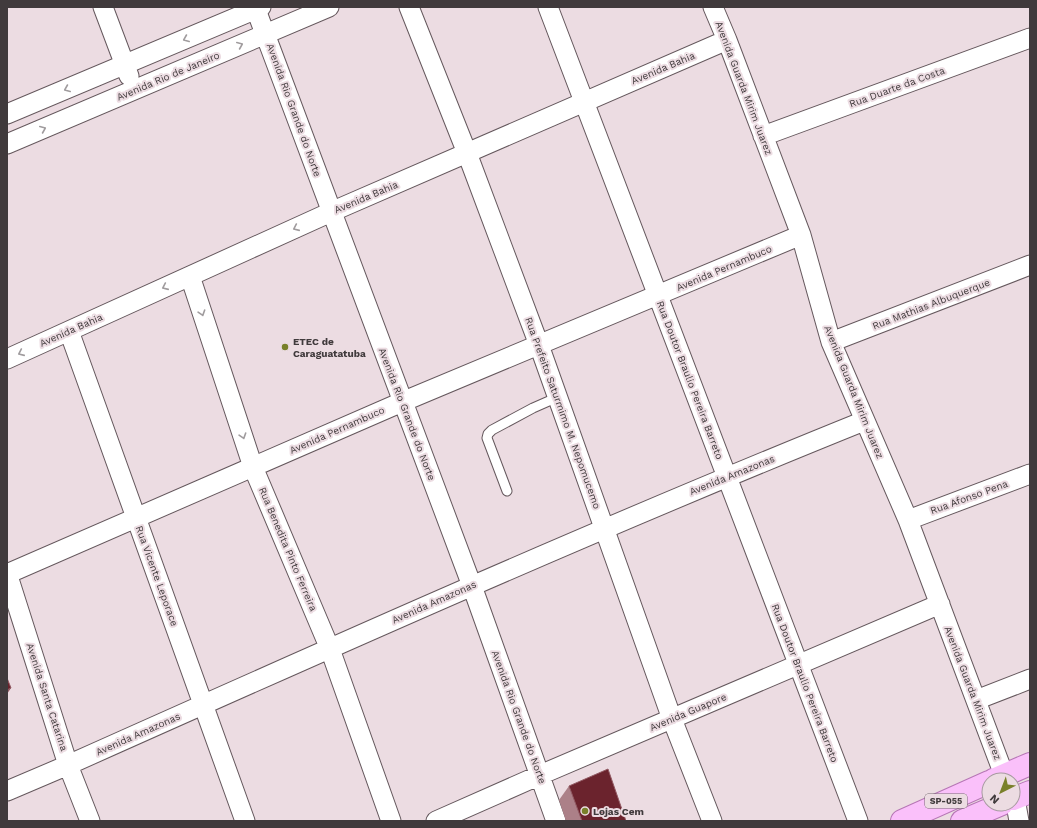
<svg xmlns="http://www.w3.org/2000/svg" width="1037" height="828" font-family="'Work Sans',sans-serif">
  <rect width="100%" height="100%" fill="#ecdce2"/>
  <g fill="none" stroke-linecap="round" stroke-linejoin="round">
    <g stroke="#65585d" stroke-width="11">
      <path id="service" d="M507,491L487,438L488,434L492,430L533,408L558,397"/>
    </g>
    <g stroke="#65585d" stroke-width="21">
      <path id="minor" d="M103,7L129,76
        M255,7L472,586L556,821
        M409,7L467,153L539,345L672,719L712,821
        M548,7L858,821
        M713,7L727,40L801,235L831,342L908,520L1004,775
        M7,114L261,7
        M763,136L1030,38
        M7,144L329,7
        M190,276L253,467L330,649L391,821
        M69,331L245,821
        M831,342L1030,265
        M7,359L331,212L727,40
        M908,520L1030,474
        M7,573L68,765L90,821
        M7,574L402,402L801,235
        M976,700L1030,679
        M7,791L68,765C332,647 596,529 864,421
        M1015,799L1019,821
        M436,821L540,775L940,604"/>
    </g>
    <g stroke="#b676b5" stroke-width="24">
      <path id="primary" d="M993,780L1030,764
        M1013,799L1030,792
        M902,821L989,782
        M962,821L1002,804"/>
    </g>
    <use href="#service" stroke="#fff" stroke-width="9"/>
    <use href="#minor" stroke="#fff" stroke-width="19"/>
    <use href="#primary" stroke="#fac0fa" stroke-width="22"/>
  </g>
  <path fill="#ac8088" d="M569,786L626,821H566L559,800Z"/>
  <path fill="#925a63" d="M11,688L7,694V690Z"/>
  <path fill="#6b232d" stroke="#925a63" d="M7,678L11,688L7,690Z
    M608,769L626,821H582L569,786Z"/>
  <defs><path id="oneway-chevron" d="M-2-3.5L2.5 0L-2 3.5" fill="none" stroke-width="1.6" stroke-linecap="round" stroke-linejoin="round"/></defs>
  <g stroke="#a09c9e">
    <use href="#oneway-chevron" transform="translate(186 39) rotate(157)"/>
    <use href="#oneway-chevron" transform="translate(240 45) rotate(-23)"/>
    <use href="#oneway-chevron" transform="translate(67 89) rotate(157)"/>
    <use href="#oneway-chevron" transform="translate(43 129) rotate(-23)"/>
    <use href="#oneway-chevron" transform="translate(296 228) rotate(156)"/>
    <use href="#oneway-chevron" transform="translate(165 287) rotate(156)"/>
    <use href="#oneway-chevron" transform="translate(202 313) rotate(72)"/>
    <use href="#oneway-chevron" transform="translate(21 353) rotate(156)"/>
    <use href="#oneway-chevron" transform="translate(243 436) rotate(72)"/>
  </g>
  <g fill="#79802a" stroke="#ecdce2" stroke-width="1.5">
    <circle cx="285" cy="347" r="4"/>
    <circle cx="585" cy="811" r="4"/>
  </g>
  <g text-anchor="middle" dominant-baseline="central" stroke-width="4" stroke-linejoin="round" paint-order="stroke">
    <rect fill="#ecdce2" stroke="#746b6e" stroke-width="1" x="925" y="794" width="42" height="14" rx="3"/>
    <g font-size="9" font-weight="bold" fill="#403a3c">
      <text x="946" y="801">SP-055</text>
    </g>
    <g font-size="10" fill="#403a3c" stroke="#ecdce2">
      <text transform="translate(663 68) rotate(-23)">Avenida Bahia</text>
      <text transform="translate(168 76) rotate(-23)">Avenida Rio de Janeiro</text>
      <text transform="translate(897 87) rotate(-20)">Rua Duarte da Costa</text>
      <text transform="translate(744 88) rotate(69)">Avenida Guarda Mirim Juarez</text>
      <text transform="translate(294 110) rotate(70)">Avenida Rio Grande do Norte</text>
      <text transform="translate(366 197) rotate(-23)">Avenida Bahia</text>
      <text transform="translate(724 268) rotate(-23)">Avenida Pernambuco</text>
      <text transform="translate(931 304) rotate(-21)">Rua Mathias Albuquerque</text>
      <text transform="translate(71 330) rotate(-24)">Avenida Bahia</text>
      <text transform="translate(690 380) rotate(69)">Rua Doutor Braulio Pereira Barreto</text>
      <text transform="translate(854 392) rotate(68)">Avenida Guarda Mirim Juarez</text>
      <text transform="translate(563 413) rotate(70)">Rua Prefeito Saturmimo M. Nepomucemo</text>
      <text transform="translate(407 414) rotate(69)">Avenida Rio Grande do Norte</text>
      <text transform="translate(337 430) rotate(-24)">Avenida Pernambuco</text>
      <text transform="translate(732 475) rotate(-22)">Avenida Amazonas</text>
      <text transform="translate(969 497) rotate(-20)">Rua Afonso Pena</text>
      <text transform="translate(288 549) rotate(67)">Rua Benedita Pinto Ferreira</text>
      <text transform="translate(157 576) rotate(70)">Rua Vicente Leporace</text>
      <text transform="translate(434 602) rotate(-24)">Avenida Amazonas</text>
      <text transform="translate(805 683) rotate(69)">Rua Doutor Braulio Pereira Barreto</text>
      <text transform="translate(973 693) rotate(69)">Avenida Guarda Mirim Juarez</text>
      <text transform="translate(47 697) rotate(72)">Avenida Santa Catarina</text>
      <text transform="translate(688 712) rotate(-23)">Avenida Guapore</text>
      <text transform="translate(519 717) rotate(70)">Avenida Rio Grande do Norte</text>
      <text transform="translate(138 734) rotate(-24)">Avenida Amazonas</text>
    </g>
    <g font-size="10" font-weight="bold" fill="#403a3c" stroke="#ecdce2" text-anchor="start">
      <text x="293" y="341">ETEC de<tspan x="293" dy="12">Caraguatatuba</tspan></text>
      <text x="593" y="811">Lojas Cem</text>
    </g>
  </g>
  <rect width="1037" height="828" fill="none" stroke="#403a3c" stroke-width="16"/>
  <g transform="translate(1001 792) rotate(222)"><circle r="19" fill="#ecdce2" stroke="#a79ba0"/>
  <path d="M0-3L7 15L0 10L-7 15Z" fill="#79802a"/>
  <text y="-6" font-size="11" font-weight="bold" text-anchor="middle" fill="#403a3c">N</text>
  </g>
</svg>
